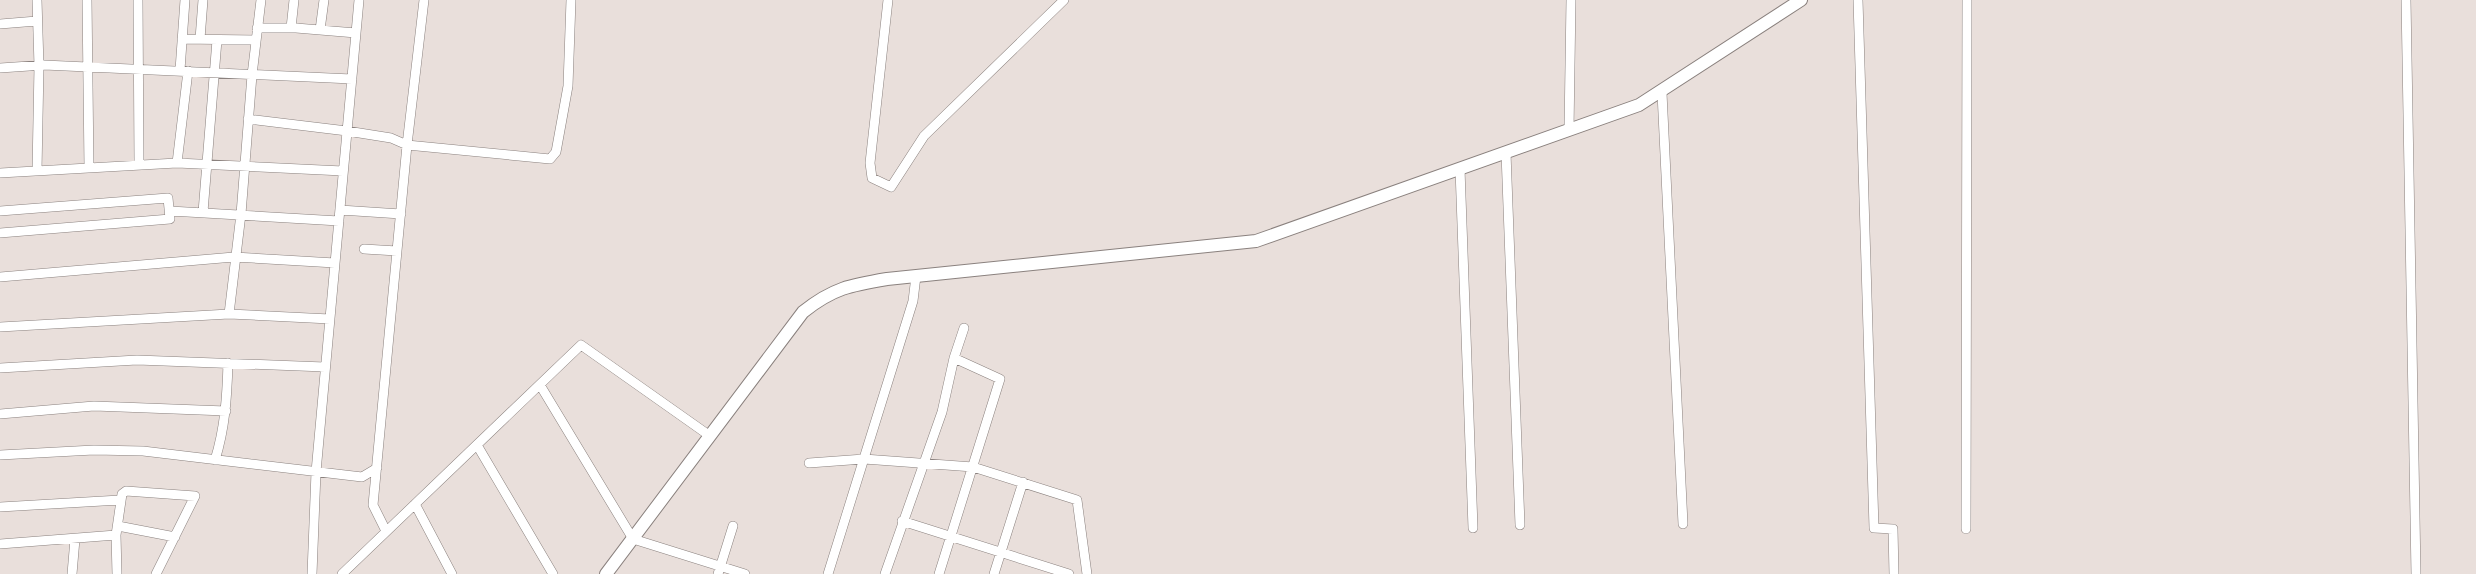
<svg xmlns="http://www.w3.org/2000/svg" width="2476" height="574" font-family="Karla,sans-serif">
  <rect width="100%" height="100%" fill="#e9dfdb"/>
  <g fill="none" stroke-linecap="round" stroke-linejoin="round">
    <g stroke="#8a817e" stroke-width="10">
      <path id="minor" d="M87,0L89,168
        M138,0L139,163
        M888,0L870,163L872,178L891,187L924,136L1064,0
        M1858,0L1874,528L1893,529L1894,574
        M2406,0L2416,574
        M0,24L37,21
        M257,28H296L356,33
        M291,28L294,0
        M320,30L324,0
        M182,39L256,40
        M200,39L203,0
        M0,68L44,65L352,79
        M180,70L185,0
        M1662,93L1683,524
        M248,119L347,131L391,138L407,145L550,159L556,152L568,86L571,0
        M1569,130L1571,0
        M1506,153L1520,525
        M177,163L188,71
        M1460,169L1473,528
        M37,171L39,66L37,0
        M0,173L177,163L343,171
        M340,210L401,214
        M0,211L168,198L170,219L0,233
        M170,211L339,221
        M203,212L217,40
        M364,249L397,251
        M0,277L234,257L335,263
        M229,314L241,214L252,75L261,0
        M0,327L229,314L330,319
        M0,368L137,360L325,367
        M540,385L633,539L745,574
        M0,414L94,406L226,411
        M477,445L553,574
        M0,455L94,450L143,451L362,477L377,468
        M215,460C225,428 227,397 228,363
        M809,463L864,459L973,467L1077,500L1087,574
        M415,504L452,574
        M0,507L120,500
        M902,521L1069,574
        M118,526L175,537
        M1966,529L1967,0
        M386,531L373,505L407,145L424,0
        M0,544L116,535
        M72,574L75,539
        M117,574L116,535L122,494L126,491L195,496L156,574
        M312,574L316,472L359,0
        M342,574L581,345L710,436
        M718,574L733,526
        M828,574L913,301L916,276
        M885,574L942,412L954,358L964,328
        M939,574L1000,379L954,358
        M994,574L1023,482"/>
    </g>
    <g stroke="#8a817e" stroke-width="14">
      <path id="secondary" d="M606,574L803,312C833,288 851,285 887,279L1256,241L1639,105L1801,0"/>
    </g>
    <use href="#minor" stroke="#fff" stroke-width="9"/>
    <use href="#secondary" stroke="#fff" stroke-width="12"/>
  </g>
</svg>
